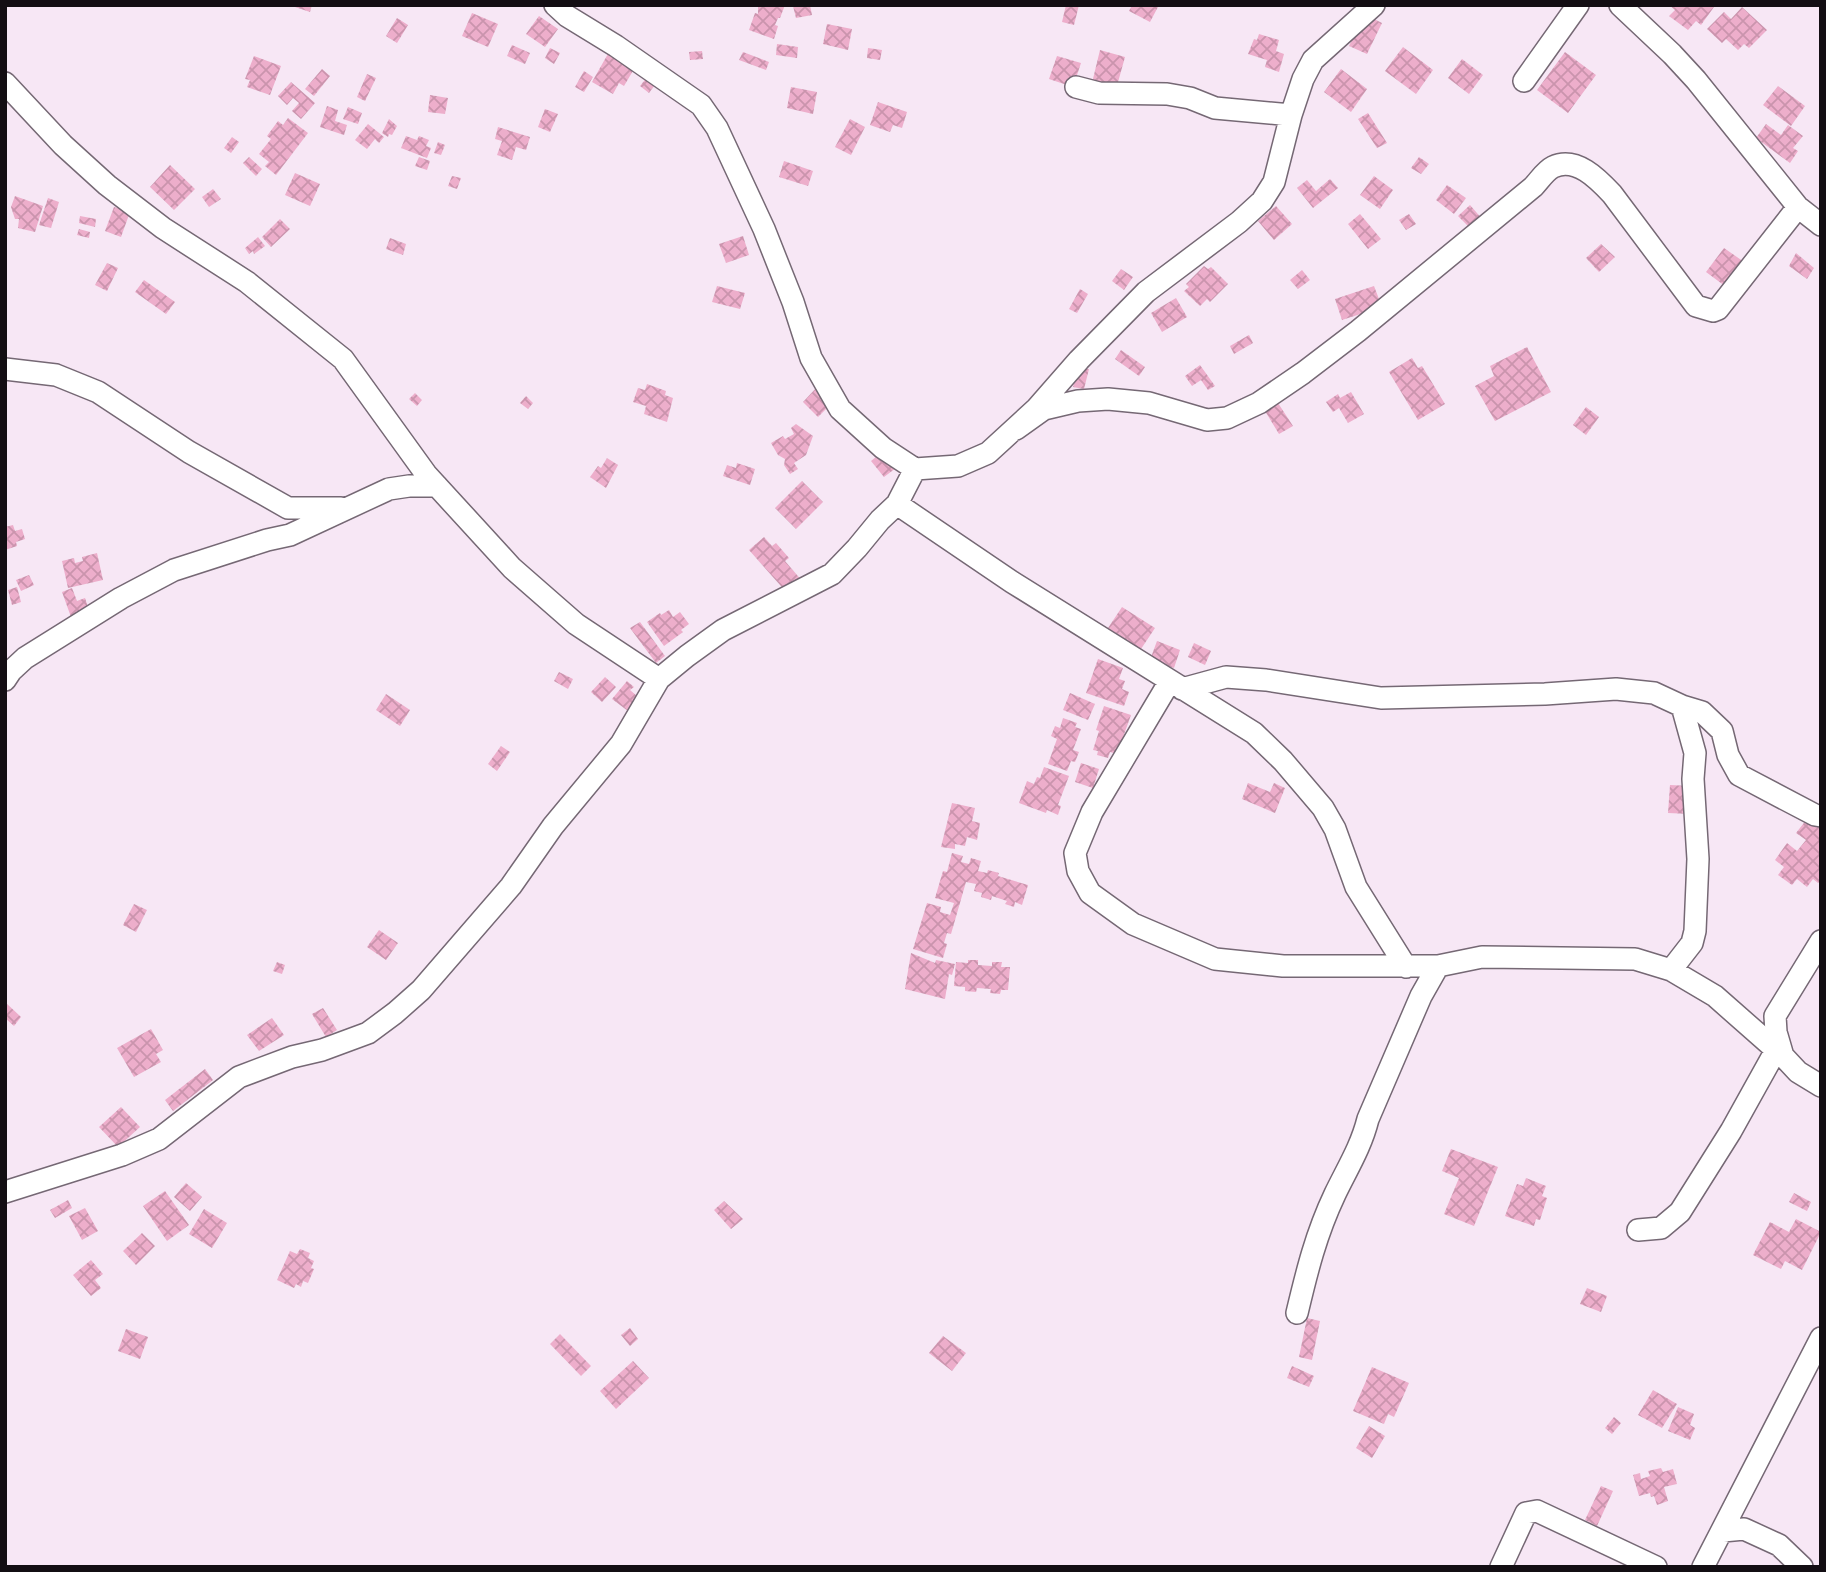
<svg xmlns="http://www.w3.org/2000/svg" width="1826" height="1572" font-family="Figtree,sans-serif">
  <defs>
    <pattern id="building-cross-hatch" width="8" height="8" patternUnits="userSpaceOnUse" patternTransform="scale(1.75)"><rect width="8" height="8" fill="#edaecb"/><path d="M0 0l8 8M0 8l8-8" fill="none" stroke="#ca94ad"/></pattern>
  </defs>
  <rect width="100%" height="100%" fill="#f7e7f5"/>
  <path fill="url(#building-cross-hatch)" d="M289,5H312L310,12Z
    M758,5H785L780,18H778L775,25L778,26L774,39L749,30L755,13L758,14Z
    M810,5L812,15L796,18L793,6Z
    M1066,5H1079L1074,25L1062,22Z
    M1132,5H1159L1150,22L1129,11Z
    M1669,5H1712L1714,7L1701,25L1696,21L1688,30L1669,16L1675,10Z
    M1742,7L1767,30L1749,48L1744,44L1738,50L1726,39L1722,43L1707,29L1724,12L1731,19Z
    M472,13L498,24L488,47L462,36Z
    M1364,14L1382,23L1367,54L1349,46Z
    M539,16L558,29L545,47L526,34Z
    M397,18L408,25L397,43L386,36Z
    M827,24L852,29L848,50L823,44Z
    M1259,34L1279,40L1276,51L1284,54L1279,72L1265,67L1267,60L1248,54L1254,39L1257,40Z
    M777,44L798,47L797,58L776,55Z
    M512,45L530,53L525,64L507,56Z
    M1403,47L1433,70L1416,94L1385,71Z
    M550,48L560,53L554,64L545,58Z
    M868,48L882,50L880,60L867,58Z
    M1100,50L1125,57L1115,93L1091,87Z
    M702,51L703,59L690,60L689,52Z
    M609,52L637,64L624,86L619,83L613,94L592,82Z
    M743,52L769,62L766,70L739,60Z
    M1565,52L1596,75L1568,113L1537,90Z
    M254,56L281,66L270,95L247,87L250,80L245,79Z
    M1057,56L1081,63L1073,87L1049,79Z
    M1462,59L1483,75L1469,94L1448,78Z
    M322,69L330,76L314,96L305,89Z
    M1341,69L1367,89L1351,112L1324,92Z
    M584,71L593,77L584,92L575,87Z
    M367,74L376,78L365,101L357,97Z
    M648,76L657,82L649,93L640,86Z
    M291,82L315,103L301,119L292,111L299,103L293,98L287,105L278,96Z
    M1778,86L1805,106L1791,126L1763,105Z
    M791,87L817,92L813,114L787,108Z
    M430,95L448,98L445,114L428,112Z
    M878,102L907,112L902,128L893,125L890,132L870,125Z
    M327,106L338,110L335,121L347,125L344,135L320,127Z
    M348,107L362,113L358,124L343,119Z
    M545,109L558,114L550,132L538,127Z
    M1368,113L1387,143L1377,148L1358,119Z
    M288,118L308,133L276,175L265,166L269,162L259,154L271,139L267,136L278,121L283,125Z
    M389,119L397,126L392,135L389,134L388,137L382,133Z
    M850,119L865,127L851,155L835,147Z
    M368,124L384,137L379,143L375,139L367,149L355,140Z
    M1766,124L1781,135L1788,125L1803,136L1793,148L1798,151L1790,163L1756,138Z
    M498,127L530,137L526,150L516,147L512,160L497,155L502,141L495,139Z
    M406,136L417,140L419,136L429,140L426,146L431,148L427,158L401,148Z
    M232,137L239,142L231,153L224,148Z
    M438,142L445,145L441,155L434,153Z
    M249,157L262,169L256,176L243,163Z
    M419,157L430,161L427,170L415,166Z
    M1419,157L1429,164L1421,174L1411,168Z
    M784,161L813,171L808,186L779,177Z
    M170,165L195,189L174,210L150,187Z
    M295,173L320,184L310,206L285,195Z
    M452,176L461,178L457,189L448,186Z
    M1374,176L1393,190L1380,209L1360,195Z
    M1330,179L1338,188L1313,208L1297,188L1307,180L1316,191Z
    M1447,185L1466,198L1454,214L1436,200Z
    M213,189L221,199L209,207L202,197Z
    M15,196L43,206L35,232L18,228L19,219H15L11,207Z
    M48,198L59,202L51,228L39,225Z
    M1470,205L1483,220L1472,230L1458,216Z
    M1276,206L1292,224L1274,240L1258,221Z
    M114,207L130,212L121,237L105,231Z
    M1360,214L1381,239L1368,249L1348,224Z
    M1409,214L1416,224L1406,230L1399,220Z
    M80,216L96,219L95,227L79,223Z
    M280,219L290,229L271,247L262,237Z
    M79,229L90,232L89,238L77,235Z
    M743,236L749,255L726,263L719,244Z
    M258,237L265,246L254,254L253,251L249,254L245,248Z
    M390,238L406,244L403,255L386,249Z
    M1601,244L1615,257L1599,272L1586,258Z
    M1724,248L1747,264L1729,289L1706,272Z
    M1796,253L1814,268L1807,279L1789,266Z
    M107,263L118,268L107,291L95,285Z
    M1204,266L1208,269L1211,267L1228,284L1210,302L1207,299L1200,306L1184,291L1189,287L1186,284Z
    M1121,269L1133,277L1124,290L1112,281Z
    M1302,270L1310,280L1298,289L1290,280Z
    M144,280L175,302L166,314L135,292Z
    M717,286L745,293L740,309L712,302Z
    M1374,286L1382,307L1342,320L1335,299Z
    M1080,289L1088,294L1077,313L1069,309Z
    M1176,298L1187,317L1162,332L1151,313Z
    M1249,335L1253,343L1234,354L1230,346Z
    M1527,347L1551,392L1495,421L1475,386L1494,376L1490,366Z
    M1121,350L1145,367L1139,376L1115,359Z
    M1412,358L1418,368L1422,366L1445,404L1418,420L1389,372Z
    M1200,365L1215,386L1208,390L1201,380L1192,386L1185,376Z
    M1078,367L1089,369L1084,389L1073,387Z
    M647,384L666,391L665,395L673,398L667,422L644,414L646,406L633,402L638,388L645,390Z
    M818,386L833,402L818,417L803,402Z
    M1351,392L1364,414L1348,423L1339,408L1333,412L1326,402L1338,394L1340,398Z
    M415,393L422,400L417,406L409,399Z
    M526,396L533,403L528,409L520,403Z
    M1278,403L1293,426L1279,434L1265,411Z
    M1586,407L1599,417L1586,435L1573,425Z
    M796,424L813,436L806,455L794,463L798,469L790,474L784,465L785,459L778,455L771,443L783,436L785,439L794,434L791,428Z
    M882,452L896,468L884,477L871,461Z
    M607,458L618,465L606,488L590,477L598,466L601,468Z
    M737,463L755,469L750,485L723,476L727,465L736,468Z
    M802,481L823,502L796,529L775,508Z
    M13,525L15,531L22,529L25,539L16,542L17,546L5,550V527Z
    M764,537L772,546L776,543L789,558L785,561L803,582L788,594L749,550Z
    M97,553L103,580L68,588L62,561L74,558L75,563L83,561L82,557Z
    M29,575L34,585L21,591L16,580Z
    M17,587L21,602L12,605L8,590Z
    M72,588L77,601L85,598L89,610L71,617L62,592Z
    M1122,607L1155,628L1141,649L1108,628Z
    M669,610L673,617L680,612L689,624L681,630L683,632L664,646L647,622L660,613L661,615Z
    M640,622L665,656L656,663L630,628Z
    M1157,641L1180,650L1174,668L1150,660Z
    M1194,643L1211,651L1205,665L1188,657Z
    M1098,659L1123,668L1119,679L1125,681L1122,689L1129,692L1124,706L1086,693Z
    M559,672L573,679L568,689L554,681Z
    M605,677L616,687L602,702L591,692Z
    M627,681L634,687L630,690L637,696L642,690L632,714L612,699Z
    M1070,693L1095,704L1088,720L1063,710Z
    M386,694L410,710L400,726L376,710Z
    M1104,706L1131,715L1117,754L1110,752L1108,758L1097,755L1098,751L1093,750L1099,731L1096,730Z
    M1063,718L1077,723L1075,727L1081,729L1073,750L1079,752L1075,762L1071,761L1067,771L1048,764L1057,739L1051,736L1055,726L1060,728Z
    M501,746L510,752L497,771L488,764Z
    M1081,763L1099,769L1093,788L1075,782Z
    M1044,767L1069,776L1058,805L1061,806L1058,815L1047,810L1046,813L1019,803L1027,781L1034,784L1037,777L1040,778Z
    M1248,783L1270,792L1274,783L1285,788L1275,813L1242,799Z
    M1670,785L1691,786L1690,814L1668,813Z
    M952,803L975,808L972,821L980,823L977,840L967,837L965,846L955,844V849L941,847Z
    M1807,819L1821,829V880L1818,883L1813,879L1807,887L1797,879L1792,885L1778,875L1784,867L1775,860L1787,843L1797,851L1806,840L1796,833Z
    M952,853L963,856L961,862L969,864L971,858L981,861L978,871L987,873L988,870L999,873L998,876L1028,885L1022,905L1015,902L1014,907L1005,904L1007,901L992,896L991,900L981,897L982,893L974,891L976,884L966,882L951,934L947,933L944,943L947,944L943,958L913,949L927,903L941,907L940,912L950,915L954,903L935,898L943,871L947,872Z
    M134,904L147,910L136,932L123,925Z
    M379,930L398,943L386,960L367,947Z
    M911,953L935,963L936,960L955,964L952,975L949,974L945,999L905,989Z
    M968,960H978V965L992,966V962H1002L1001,967H1010L1008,990H1001L1000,994L990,993L991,989L977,988L976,992L965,991V987L954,986L956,962L968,963Z
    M277,962L285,965L282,974L273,971Z
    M5,1002L21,1017L14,1026L5,1018Z
    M323,1008L337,1030L326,1037L312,1014Z
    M272,1018L284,1035L259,1051L247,1035Z
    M151,1029L163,1050L156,1054L161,1062L134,1077L117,1048Z
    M205,1069L213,1080L173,1111L165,1100Z
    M121,1107L140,1127L118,1147L99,1127Z
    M1451,1149L1498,1167L1474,1226L1444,1214L1459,1178L1442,1171Z
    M1526,1178L1546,1186L1542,1196L1547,1198L1540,1220L1536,1219L1534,1226L1505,1216L1517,1184L1523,1186Z
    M186,1183L202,1197L190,1211L174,1197Z
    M165,1191L189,1225L167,1241L143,1206Z
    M1794,1193L1811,1202L1807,1211L1789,1202Z
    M68,1200L72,1208L55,1218L50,1210Z
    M724,1201L743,1219L731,1229L714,1210Z
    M85,1208L98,1231L82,1240L69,1216Z
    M204,1209L227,1223L212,1248L189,1234Z
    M1796,1219L1821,1232L1802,1270L1785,1261L1781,1269L1753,1255L1770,1222L1789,1232Z
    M142,1233L155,1246L136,1265L123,1251Z
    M300,1249L310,1253L308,1258L314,1261L311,1268L314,1269L308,1283L303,1281L301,1287L296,1284L294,1288L277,1280L290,1251L297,1254Z
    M91,1260L103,1274L95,1280L101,1288L91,1296L73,1275Z
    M1587,1288L1607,1296L1601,1312L1580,1304Z
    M1307,1318L1320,1321L1312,1360L1299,1357Z
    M630,1328L638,1339L630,1346L621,1335Z
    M126,1329L148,1337L140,1359L118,1351Z
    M560,1334L591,1366L581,1376L550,1344Z
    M943,1336L966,1353L952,1371L929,1353Z
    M633,1361L649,1378L616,1409L600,1391Z
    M1292,1366L1314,1376L1309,1387L1287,1378Z
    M1372,1367L1409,1383L1394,1417L1388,1414L1384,1424L1353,1411Z
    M1653,1390L1677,1404L1662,1428L1638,1415Z
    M1678,1407L1694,1414L1690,1425L1695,1428L1690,1440L1668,1431Z
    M1614,1417L1621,1423L1612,1434L1605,1428Z
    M1369,1426L1385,1436L1372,1458L1356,1448Z
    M1661,1468L1663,1472L1673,1469L1677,1484L1664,1487L1668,1501L1657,1505L1654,1496L1651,1497L1650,1493L1639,1496L1633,1475L1640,1473L1641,1479L1650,1476L1648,1471Z
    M1601,1486L1613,1491L1597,1526L1585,1520Z"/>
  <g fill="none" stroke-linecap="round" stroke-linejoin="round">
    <g stroke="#756874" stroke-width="24">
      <path id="minor" d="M555,5L567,16L616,46L701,105L717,128L764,229L793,302L811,358L840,409L883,448L915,469
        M1620,5L1672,54L1696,80L1798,207L1821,225
        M1524,81L1578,5
        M5,83L63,145L107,185L163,228L247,282L343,359L426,474L512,568L576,624L659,679
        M1076,87L1099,93L1167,94L1190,98L1215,108L1291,115
        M5,369L56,375L98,392L189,452L288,508H341
        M1016,429L1044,409L1078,401L1108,399L1149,403L1207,420L1227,418L1259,403L1303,373L1358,331L1533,187C1539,181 1545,171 1553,167C1576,156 1598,179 1612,194L1696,306L1713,311L1718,309L1798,207
        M897,504L915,469L958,466L988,453L1037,408L1079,360L1146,292L1239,222L1262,201L1274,182L1291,115L1303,79L1313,60L1374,5
        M5,680L11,671L25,658L121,598L174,570L267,540L290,535L389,489L409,486H437
        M1170,681L1092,812L1075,853L1078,871L1090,893L1133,924L1215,959L1283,966H1438L1482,957L1635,959L1671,970L1715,996L1783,1056
        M1182,689L1226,677L1266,680L1381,698L1545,694L1616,689L1654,693L1682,706L1702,712L1722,731L1728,755L1739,775L1815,815L1821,816
        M1821,941L1775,1016L1776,1032L1783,1056L1798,1072L1821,1086
        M1671,970L1692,943L1695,931L1698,859L1693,779L1695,753L1682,706
        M5,1192L122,1155L159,1139L239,1077L292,1057L322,1050L368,1033L395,1013L421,990L511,886L553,826L621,744L659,679L687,656L723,630L832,574L857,548L880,520L897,504L1012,582L1254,733L1283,761L1323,808L1335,829L1356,887L1406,967
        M1638,1230L1661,1228L1680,1212L1731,1131L1776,1050
        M1297,1313C1307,1271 1316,1234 1335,1194C1347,1169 1361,1147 1368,1119L1421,996L1438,966
        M1723,1531L1744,1529L1779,1545L1802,1567
        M1501,1567L1526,1513L1537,1511L1656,1567
        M1703,1567L1821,1338"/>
    </g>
    <use href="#minor" stroke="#fff" stroke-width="21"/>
  </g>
  <rect width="1826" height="1572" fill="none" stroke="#130e13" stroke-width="14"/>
</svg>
